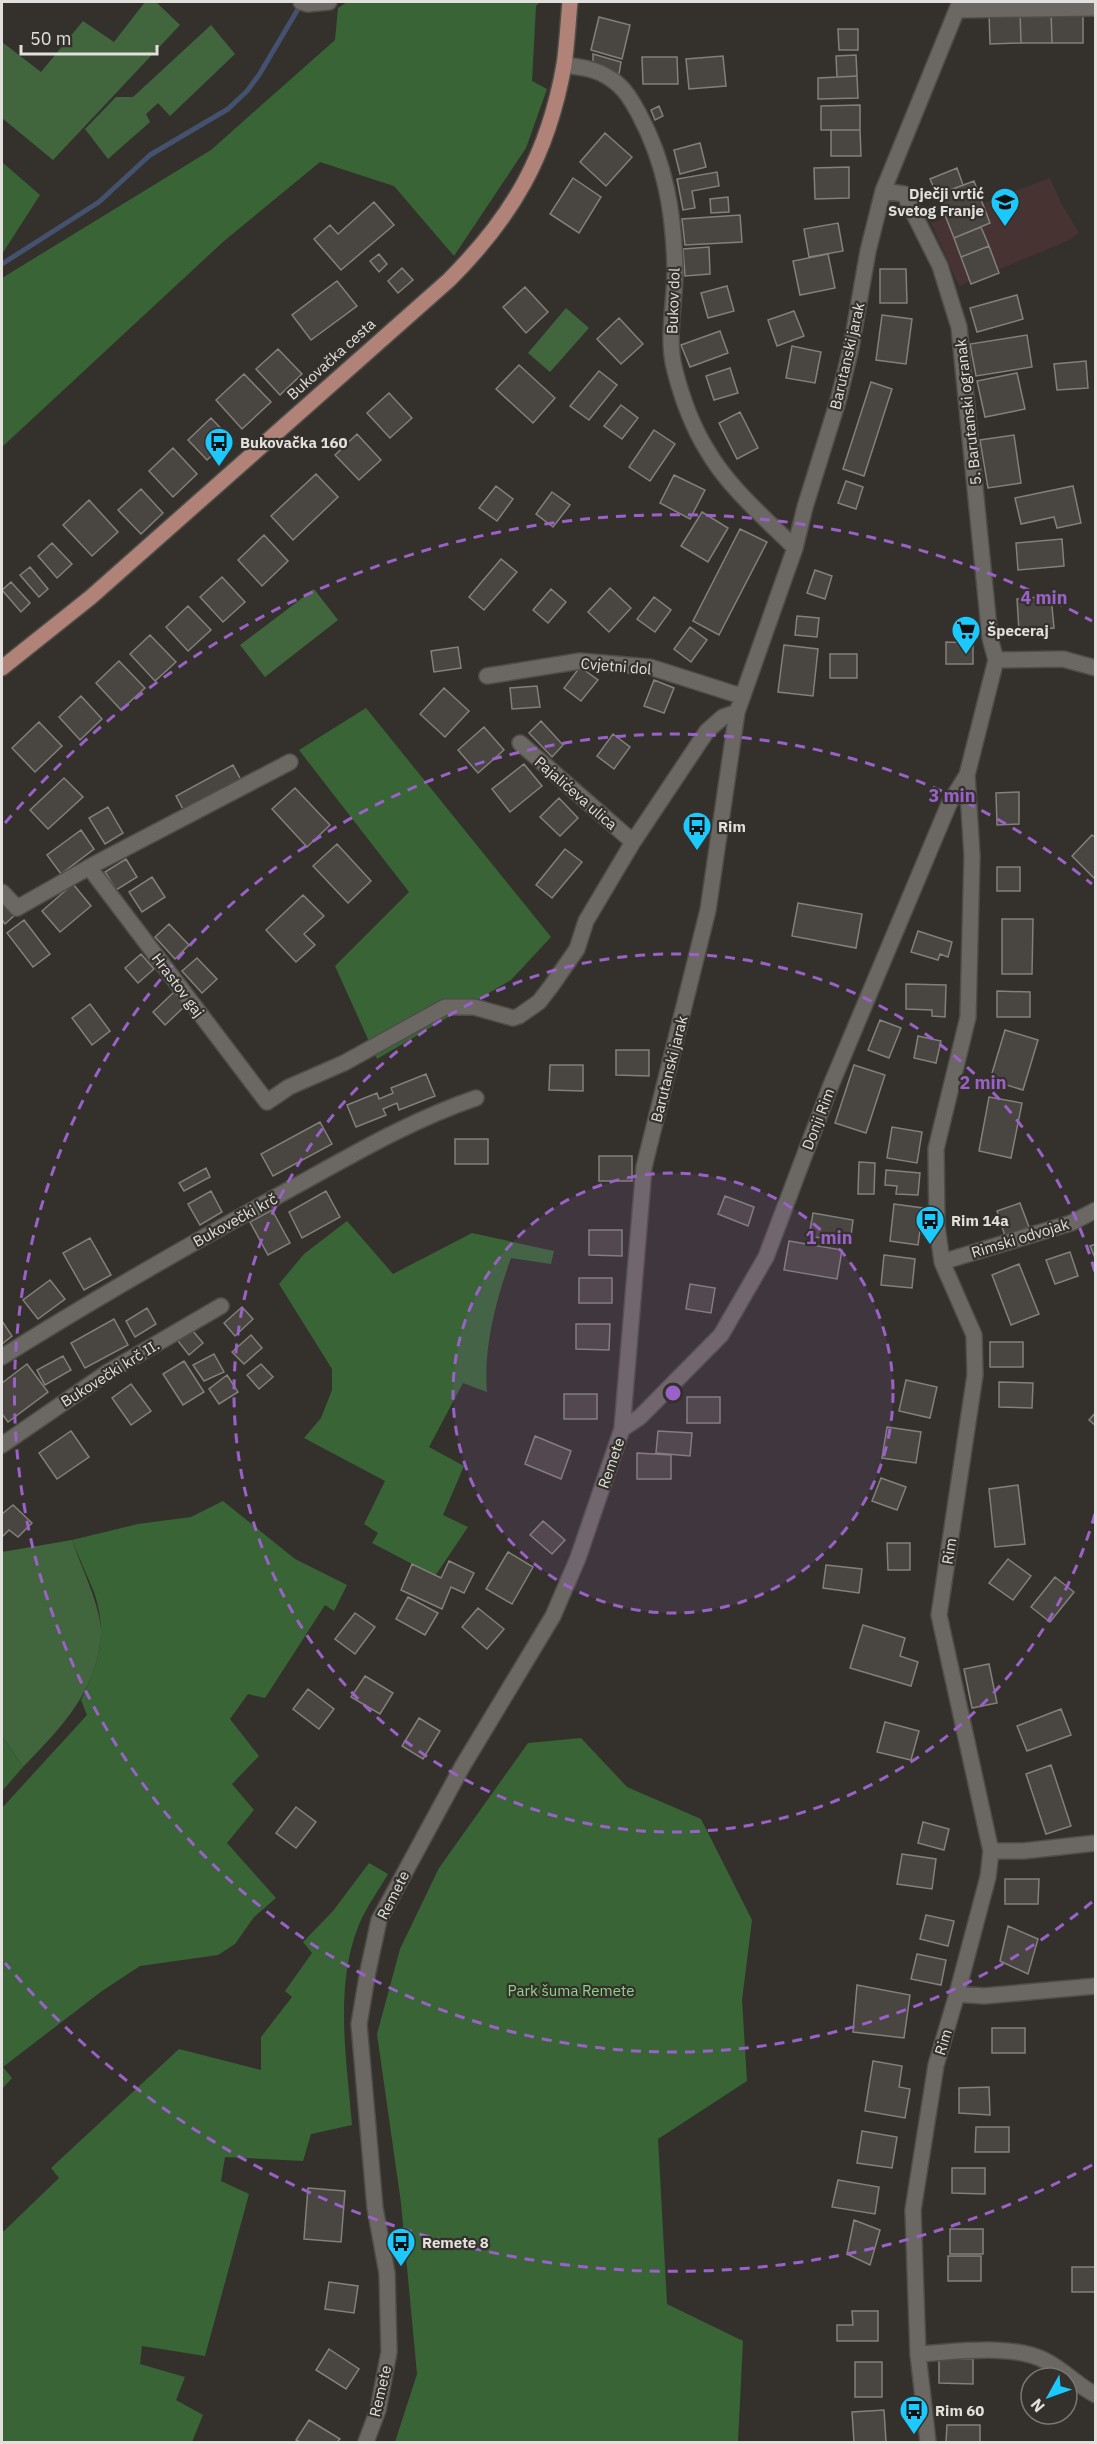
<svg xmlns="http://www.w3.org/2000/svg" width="1097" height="2444" font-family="'IBM Plex Sans',sans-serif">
  <rect width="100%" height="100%" fill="#34312c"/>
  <path fill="#483333" d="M1050,178L1061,203L1079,233L1067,241L959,286L931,223Z"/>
  <path fill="#41663d" d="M145,2H156L180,25L53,160L2,118V42L41,72L83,21L114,42Z
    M211,25L235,54L170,116L158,103L146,114L150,122L108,159L85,129L116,97H133Z
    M566,308L589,328L550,372L528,353Z
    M314,589L338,620L265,677L240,645Z
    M72,1540C82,1570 97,1597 101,1628C102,1635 100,1643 99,1650C91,1698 55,1734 23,1767L2,1736V1552Z"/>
  <path fill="#396435" d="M347,2H540L536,6L532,81L547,89L526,148L454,256L394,186L320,162L224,241L2,447V278L211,150L335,40L338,8Z
    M2,162L40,195L2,254Z
    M366,708L551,937L511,980L377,1059L335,966L409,892L299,750Z
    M347,1221L393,1274L472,1233L554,1251L551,1264L511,1258C496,1300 483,1348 487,1392L463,1383L429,1447L464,1466L443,1515L468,1527L435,1576L372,1543L378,1533L364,1524L385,1481L304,1438L321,1418L332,1390V1369L279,1284L304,1254Z
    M223,1501L295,1559L347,1585L334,1611L325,1605L265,1698L248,1694L230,1719L259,1756L232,1784L254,1810L227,1843L276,1898L254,1917L235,1944L218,1955L140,1966L102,1991L3,2067L12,2078L2,2089V1808L87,1715L81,1700C99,1663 108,1633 94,1592C87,1575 79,1558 72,1540L138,1524L191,1517Z
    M2,1736L23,1767L2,1791Z
    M581,1738L627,1787L701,1819L752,1920L742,2000L747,2081L658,2139L667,2304L743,2341L738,2442H395L417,2374L401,2203L377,2034L400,1949L439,1868L528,1743Z
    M369,1863L388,1874C378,1891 365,1909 358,1927C334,1989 347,2061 352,2125L311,2134L303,2161L225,2157L221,2181L249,2194L205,2356L142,2346L140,2364L185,2377L176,2400L203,2415L192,2442H2V2231H4L59,2178L51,2168L179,2049L261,2070V2037L292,1997L285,1991L312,1953L303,1942L333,1911Z"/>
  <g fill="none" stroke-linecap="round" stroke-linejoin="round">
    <path stroke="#44526f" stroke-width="5" d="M2,264L99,202L150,155L228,109L247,91L259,75L301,4"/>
  </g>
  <path fill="#494540" stroke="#837f7a" stroke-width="1.5" d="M1083,11V43H1052L1051,12Z
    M989,12H1020L1021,43L990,44Z
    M1020,12H1051L1052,43H1021Z
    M599,17L630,25L622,59L591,50Z
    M838,29H858V50H839Z
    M593,54L621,62L619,74L593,65Z
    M856,55L857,76L837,77L836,56Z
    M723,56L726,86L689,89L686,59Z
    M642,57H677L678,84H643Z
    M857,76L858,98L818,99V78Z
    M860,105V130H821V106Z
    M659,106L663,116L655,120L651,110Z
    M831,130H860L861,156H831Z
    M605,133L632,157L606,186L580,162Z
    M700,143L706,167L680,174L674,150Z
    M849,167V198L815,199L814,168Z
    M957,168L963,185L937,195L930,179Z
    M717,172L719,186L692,191L695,208L683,210L677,179Z
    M573,178L601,197L579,233L550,214Z
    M974,181L990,223L954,238L937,195Z
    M728,197L729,212L711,213L710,199Z
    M374,202L394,225L341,270L314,239L330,225L338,234Z
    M740,215L742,242L685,245L682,219Z
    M838,223L843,251L809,257L804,229Z
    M981,227L989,246L961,257L954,238Z
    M989,246L999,273L971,284L961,257Z
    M709,247L710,274L685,276L683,249Z
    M379,254L387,264L379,272L370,261Z
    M828,254L835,288L800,295L793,261Z
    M402,268L413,280L398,293L388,281Z
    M880,269H906L907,303H880Z
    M337,281L357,306L311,340L292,315Z
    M727,286L734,311L708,318L701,293Z
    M525,287L548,312L526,333L503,307Z
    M1017,295L1023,319L977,332L970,308Z
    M794,311L804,336L777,346L768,320Z
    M882,315L912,319L906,364L876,360Z
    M619,318L643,344L621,364L597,339Z
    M720,331L728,353L690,367L681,345Z
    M1027,335L1032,367L976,376L970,344Z
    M792,346L821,352L815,383L786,378Z
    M278,349L302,374L280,395L256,369Z
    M1086,361L1088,388L1057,390L1054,364Z
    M519,365L555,398L533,423L496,389Z
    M730,368L738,393L714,400L706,376Z
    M599,371L617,385L589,420L570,406Z
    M1017,373L1025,409L985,417L977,381Z
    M244,374L271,402L242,429L216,400Z
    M871,382L892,389L864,476L843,469Z
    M389,393L412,418L390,438L367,413Z
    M621,405L638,418L622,439L604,426Z
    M740,412L758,448L737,459L719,423Z
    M211,418L230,438L207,460L188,440Z
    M654,430L675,444L650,481L629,467Z
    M357,434L381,460L359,480L335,455Z
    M1014,435L1021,483L988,488L980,440Z
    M173,448L197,474L173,497L149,471Z
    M316,474L338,497L293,540L271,516Z
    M674,475L705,490L690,519L660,503Z
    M846,481L863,487L856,509L838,503Z
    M496,486L513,499L497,521L479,508Z
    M1073,486L1081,523L1057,528L1054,517L1021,524L1015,498Z
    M141,489L163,513L141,534L118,510Z
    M552,492L570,505L553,527L536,514Z
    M89,500L118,532L92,556L63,525Z
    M702,512L728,528L708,562L681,546Z
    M740,529L767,542L719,635L693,621Z
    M264,535L288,561L262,586L238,560Z
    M1062,539L1064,566L1018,570L1016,543Z
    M52,543L72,564L57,578L38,556Z
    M501,559L517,572L484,610L469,597Z
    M30,567L48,589L39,597L20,575Z
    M815,570L832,576L825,599L807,593Z
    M222,577L245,602L223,622L200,597Z
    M11,582L30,603L21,612L2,590Z
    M610,588L631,608L609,632L588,612Z
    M551,589L566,602L548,623L533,610Z
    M1051,596L1054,628L1019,631L1017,599Z
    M654,597L671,610L655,632L637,619Z
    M188,606L211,630L188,651L166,627Z
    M797,616L819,618L817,637L795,635Z
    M690,627L707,640L691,662L674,649Z
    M150,635L176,662L155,681L130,654Z
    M946,642L973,643V664H946Z
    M784,645L818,649L813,696L778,692Z
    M458,647L461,668L434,672L431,651Z
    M830,654H857V678H830Z
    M119,661L145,688L121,710L96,683Z
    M580,667L598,680L581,701L564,688Z
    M654,680L674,688L664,713L644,706Z
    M537,686L540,707L512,709L510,688Z
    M444,688L469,711L445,737L420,714Z
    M81,696L102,719L80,740L59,717Z
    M541,721L563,745L552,757L529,733Z
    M39,722L62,746L35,772L12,748Z
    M484,727L504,750L478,773L458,750Z
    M613,734L630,747L614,769L597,756Z
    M524,764L542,786L510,812L492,789Z
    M233,765L241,780L184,811L176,796Z
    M64,778L83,797L48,829L30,810Z
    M295,788L330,825L307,847L272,809Z
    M1019,792V824L997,825L996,793Z
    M559,798L578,818L560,836L540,817Z
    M108,807L123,833L105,844L89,818Z
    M81,830L94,849L61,874L47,855Z
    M1092,835L1096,838L1095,879L1072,856Z
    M337,844L371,881L348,903L313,866Z
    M565,849L582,862L552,898L536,885Z
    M126,859L137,877L116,890L105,872Z
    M997,867H1020V891H997Z
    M152,877L165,897L142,912L129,892Z
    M73,884L91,906L60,932L42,911Z
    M303,895L324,916L304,934L315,945L296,962L266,930Z
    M2,902L17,913L5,924L2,920Z
    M798,903L862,914L856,948L792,936Z
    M1002,919H1033L1032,974H1002Z
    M24,920L50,954L33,967L7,933Z
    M169,924L189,945L175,959L155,937Z
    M918,931L952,942L948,957L940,954L938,960L911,952Z
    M141,954L154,969L138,983L125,968Z
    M197,958L217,979L202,993L182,971Z
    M906,984L946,985L945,1017L932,1016V1010L906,1009Z
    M997,991L1030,992V1017H997Z
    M174,992L186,1005L165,1025L153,1012Z
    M90,1004L110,1031L92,1045L72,1018Z
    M880,1020L901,1028L889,1058L868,1050Z
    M1005,1030L1038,1040L1023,1090L990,1080Z
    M918,1036L941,1041L936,1063L914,1058Z
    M616,1050H649V1076L616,1075Z
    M550,1065H583V1091L549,1090Z
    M854,1065L885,1075L866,1133L835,1123Z
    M426,1074L435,1096L399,1110L397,1103L383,1109L386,1115L356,1127L347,1105L377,1093L379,1099L393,1093L391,1088Z
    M989,1097L1022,1103L1011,1158L979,1151Z
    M320,1122L332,1144L273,1176L261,1154Z
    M892,1127L922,1132L917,1163L887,1158Z
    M455,1139H488V1164H455Z
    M599,1156H632V1181H599Z
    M859,1162L875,1163L874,1194H858Z
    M206,1168L210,1177L184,1191L179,1183Z
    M886,1170L920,1173L918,1195L896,1194L897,1186L885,1185Z
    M211,1191L222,1212L200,1225L188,1204Z
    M326,1191L340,1217L302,1238L289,1212Z
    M725,1196L754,1207L748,1226L718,1214Z
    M1020,1203L1029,1227L1005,1236L997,1211Z
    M894,1204L923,1208L918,1245L890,1241Z
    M272,1210L290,1243L268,1255L250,1222Z
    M813,1213L853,1220L850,1243L809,1236Z
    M589,1230H622V1256L589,1255Z
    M90,1238L111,1275L84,1290L63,1253Z
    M789,1241L842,1250L837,1279L784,1270Z
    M1096,1244V1260L1090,1246Z
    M1070,1252L1078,1276L1055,1284L1046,1260Z
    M884,1255L915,1259L912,1288L881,1285Z
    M1019,1264L1039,1314L1011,1325L992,1275Z
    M579,1278H612V1303H579Z
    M50,1280L65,1299L38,1319L23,1300Z
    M690,1284L715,1288L711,1313L686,1309Z
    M242,1307L253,1319L235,1336L224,1323Z
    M147,1308L156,1324L135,1337L126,1321Z
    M114,1319L128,1345L85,1368L71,1343Z
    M2,1321L12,1336L2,1344Z
    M576,1324H610L609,1350L576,1349Z
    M192,1330L203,1343L189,1355L178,1341Z
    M251,1335L262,1348L244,1364L232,1352Z
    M990,1342H1023V1367H990Z
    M214,1354L224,1372L204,1381L193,1365Z
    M63,1356L71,1370L45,1385L37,1370Z
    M184,1361L204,1392L183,1405L163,1374Z
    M27,1364L48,1392L8,1422L2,1414V1383Z
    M261,1364L273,1377L259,1389L247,1375Z
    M227,1375L238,1392L219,1404L209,1389Z
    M906,1380L937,1387L930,1418L899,1411Z
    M999,1382L1033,1383L1032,1408L999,1407Z
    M131,1384L151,1411L131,1425L112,1398Z
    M564,1394H597V1419H564Z
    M687,1397H720V1423H687Z
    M1096,1412V1426L1089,1420Z
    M887,1427L921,1432L916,1463L882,1458Z
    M71,1431L89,1457L57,1479L39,1453Z
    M658,1431L692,1433L690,1456L656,1453Z
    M535,1436L571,1451L561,1479L525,1464Z
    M637,1453L671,1455V1479H637Z
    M881,1478L906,1487L897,1510L872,1501Z
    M1018,1485L1025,1544L995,1547L989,1489Z
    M13,1505L32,1523L18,1537L9,1530L2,1537V1514Z
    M543,1521L565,1540L552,1554L530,1535Z
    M887,1543H910V1570H888Z
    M508,1552L533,1567L512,1604L486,1589Z
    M1008,1559L1031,1576L1013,1600L989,1583Z
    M449,1561L474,1573L464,1593L451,1587L442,1609L401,1590L412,1564L441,1578Z
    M826,1565L862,1569L859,1593L823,1588Z
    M1055,1577L1074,1592L1050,1622L1031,1607Z
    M408,1597L438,1613L425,1635L396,1619Z
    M478,1608L504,1629L487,1649L462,1627Z
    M355,1613L375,1627L355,1654L335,1639Z
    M863,1625L905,1638L900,1656L918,1662L911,1686L850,1668Z
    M989,1664L997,1703L972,1708L964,1669Z
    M365,1676L393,1693L380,1714L351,1697Z
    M308,1689L334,1709L319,1729L293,1709Z
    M1061,1709L1071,1735L1027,1751L1017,1726Z
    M419,1718L440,1731L423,1759L402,1746Z
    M885,1722L919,1731L911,1760L877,1752Z
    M1051,1765L1071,1826L1046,1834L1026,1774Z
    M296,1807L316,1822L296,1848L276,1833Z
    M923,1822L949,1829L944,1850L918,1843Z
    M902,1854L936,1859L932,1889L897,1884Z
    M1005,1879H1039L1038,1904H1005Z
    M926,1915L954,1921L948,1946L920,1939Z
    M1008,1926L1038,1939L1028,1974L1000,1961Z
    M917,1954L946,1960L941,1985L911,1979Z
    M857,1985L910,1995L904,2038L853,2032Z
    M992,2028H1025V2053H992Z
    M873,2061L902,2066L899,2087L910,2089L905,2118L865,2111Z
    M989,2087L990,2115L959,2113V2088Z
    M976,2127H1009V2152H975Z
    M862,2131L897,2137L892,2168L857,2163Z
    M952,2168H985V2194L952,2193Z
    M838,2180L879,2187L875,2214L832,2207Z
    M308,2188L345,2191L341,2242L304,2239Z
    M854,2220L880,2230L870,2265L847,2254Z
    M950,2229H983V2254H950Z
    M948,2256H981V2281H948Z
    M1072,2267H1096V2292H1072Z
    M329,2282L358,2286L354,2313L325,2309Z
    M852,2311H878V2341H837V2325H853Z
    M329,2349L359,2369L346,2389L316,2370Z
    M939,2358L973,2359V2384L939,2383Z
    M855,2362H882V2397H855Z
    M884,2410L886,2442H854L852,2412Z
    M309,2420L340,2439L337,2442H300L296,2440Z
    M947,2425H980V2442H946Z"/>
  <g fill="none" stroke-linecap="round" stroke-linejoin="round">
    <g stroke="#4f4d48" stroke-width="18">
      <path id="minor" d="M301,2L308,4L329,2
        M957,10L1096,8
        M564,65C581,67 597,69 611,79C624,87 632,101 639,114C666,164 674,215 675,271C675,304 666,338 675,371C682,398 692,426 707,450C728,487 765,518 795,548
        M883,191L904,194L940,266L959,327L990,638L996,660L967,775L972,856L968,1017L936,1149L937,1226L942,1262L974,1335L975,1375L939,1615L991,1851L988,1877L957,1994L936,2065L913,2210L918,2354L928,2442
        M996,660L1063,659L1096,668
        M487,676L580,661L650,667L741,696
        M520,743L633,842
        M89,867L267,1102L289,1087L344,1063L445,1007H474L513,1018L519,1016L539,1002L552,985L577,949L586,921L633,842L707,731L723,717L737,712
        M2,892L17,908L93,865L290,762
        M942,1262L1071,1223L1096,1210
        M2,1357C97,1297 194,1242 292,1188C352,1155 411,1120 476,1098
        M622,1429L640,1417L721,1335L766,1257L831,1085L949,804L967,775
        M2,1445L108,1372L221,1306
        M991,1851H1023L1096,1843
        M957,1994L984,1996L1096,1986
        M918,2354C956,2352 1012,2343 1046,2361C1064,2370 1078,2386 1096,2395
        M366,2442L378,2410L389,2352L387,2273L375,2208L359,2024L368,1971L379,1920L462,1767L553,1616L578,1558L622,1429L644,1167L708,910L737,712L795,548L805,507L838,401L851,348L868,251L883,191L960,2"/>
    </g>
    <g stroke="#4f4d48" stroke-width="18">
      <path id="major" d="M2,668L91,597L449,280C513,216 548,155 564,65C567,45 568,23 570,2"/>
    </g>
    <use href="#minor" stroke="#6b6762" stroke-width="15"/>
    <use href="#major" stroke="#b18378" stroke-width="15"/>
  </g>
  <circle cx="673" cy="1393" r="220" fill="#9a62c8" fill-opacity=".12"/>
  <g fill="none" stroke="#9a62c8" stroke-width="3" stroke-dasharray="10 8">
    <circle cx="673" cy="1393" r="220"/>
    <path d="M1095 1514A439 439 0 1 1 1095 1272"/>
    <path d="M1092 1902A659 659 0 1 1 1092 884"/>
    <path d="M1092 2165A878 878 0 0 1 5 1963M5 823A878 878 0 0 1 1092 621"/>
  </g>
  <defs>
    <g id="school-pin" transform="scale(1.5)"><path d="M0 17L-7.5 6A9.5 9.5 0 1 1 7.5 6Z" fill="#1cc9fc" stroke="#34312c"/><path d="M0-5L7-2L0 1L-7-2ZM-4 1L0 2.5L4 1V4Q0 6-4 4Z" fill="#111"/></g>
    <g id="bus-pin" transform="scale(1.5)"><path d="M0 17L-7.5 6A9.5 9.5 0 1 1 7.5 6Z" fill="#1cc9fc" stroke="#34312c"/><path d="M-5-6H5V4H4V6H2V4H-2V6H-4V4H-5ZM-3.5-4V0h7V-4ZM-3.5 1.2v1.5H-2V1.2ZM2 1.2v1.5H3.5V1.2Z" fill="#111"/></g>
    <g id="supermarket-pin" transform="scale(1.5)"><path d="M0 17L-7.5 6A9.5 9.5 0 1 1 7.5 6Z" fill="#1cc9fc" stroke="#34312c"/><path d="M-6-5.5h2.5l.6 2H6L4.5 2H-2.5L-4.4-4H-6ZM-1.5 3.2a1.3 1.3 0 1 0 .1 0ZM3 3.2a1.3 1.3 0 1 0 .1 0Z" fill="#111"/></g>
  </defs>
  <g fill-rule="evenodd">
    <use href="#school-pin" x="1005" y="202"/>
    <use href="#bus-pin" x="219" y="442"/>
    <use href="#supermarket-pin" x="966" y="630"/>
    <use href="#bus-pin" x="697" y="826"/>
    <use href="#bus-pin" x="930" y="1220"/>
    <use href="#bus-pin" x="401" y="2242"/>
    <use href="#bus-pin" x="914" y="2410"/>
  </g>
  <g text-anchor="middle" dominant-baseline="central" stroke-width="4.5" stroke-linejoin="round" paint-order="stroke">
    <g font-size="15" font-weight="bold" fill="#e2e0dc" stroke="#34312c" text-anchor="start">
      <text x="984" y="193" text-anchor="end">Dječji vrtić<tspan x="984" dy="17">Svetog Franje</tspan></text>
      <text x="240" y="442">Bukovačka 160</text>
      <text x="987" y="630">Špeceraj</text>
      <text x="718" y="826">Rim</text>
      <text x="951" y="1220">Rim 14a</text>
      <text x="422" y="2242">Remete 8</text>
      <text x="935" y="2410">Rim 60</text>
    </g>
    <g font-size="15" fill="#e2e0dc" stroke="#34312c">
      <text transform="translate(673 301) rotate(-88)">Bukov dol</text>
      <text transform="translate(847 356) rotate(-77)">Barutanski jarak</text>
      <text transform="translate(331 359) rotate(-42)">Bukovačka cesta</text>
      <text transform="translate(968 412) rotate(-96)">5. Barutanski ogranak</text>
      <text transform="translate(616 666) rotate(5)">Cvjetni dol</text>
      <text transform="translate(576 793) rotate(41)">Pajalićeva ulica</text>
      <text transform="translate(178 985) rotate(53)">Hrastov gaj</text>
      <text transform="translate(669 1069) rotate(-76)">Barutanski jarak</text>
      <text transform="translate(818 1119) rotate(-69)">Donji Rim</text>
      <text transform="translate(235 1220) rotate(-29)">Bukovečki krč</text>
      <text transform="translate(1020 1238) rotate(-17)">Rimski odvojak</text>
      <text transform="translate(110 1373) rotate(-32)">Bukovečki krč II.</text>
      <text transform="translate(611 1463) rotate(-71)">Remete</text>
      <text transform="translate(949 1551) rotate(-81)">Rim</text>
      <text transform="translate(393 1895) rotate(-63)">Remete</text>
      <text transform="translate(943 2042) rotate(-73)">Rim</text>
      <text transform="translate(380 2391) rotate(-77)">Remete</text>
    </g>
    <g font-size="15" fill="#91d28b" stroke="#34312c">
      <text x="571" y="1990">Park šuma Remete</text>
    </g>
  </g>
  <circle cx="673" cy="1393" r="9" fill="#9a62c8" stroke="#34312c" stroke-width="3"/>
  <g font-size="18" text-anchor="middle" font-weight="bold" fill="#9a62c8" stroke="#34312c" stroke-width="4.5" stroke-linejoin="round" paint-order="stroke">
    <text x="1044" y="604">4 min</text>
    <text x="952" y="802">3 min</text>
    <text x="983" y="1089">2 min</text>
    <text x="829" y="1244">1 min</text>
  </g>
  <rect width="1097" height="2444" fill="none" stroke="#e2e0dc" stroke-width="6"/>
  <g transform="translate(1049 2396) rotate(230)"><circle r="28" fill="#34312c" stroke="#7a7772" stroke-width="1.5"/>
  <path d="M0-4.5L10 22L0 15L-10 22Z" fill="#1cc9fc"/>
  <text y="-9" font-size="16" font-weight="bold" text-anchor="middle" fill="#e2e0dc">N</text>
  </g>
  <path d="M21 45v9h136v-9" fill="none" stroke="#e2e0dc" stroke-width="3"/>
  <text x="30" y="45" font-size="18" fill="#e2e0dc" stroke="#34312c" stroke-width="4.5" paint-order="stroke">50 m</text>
</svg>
